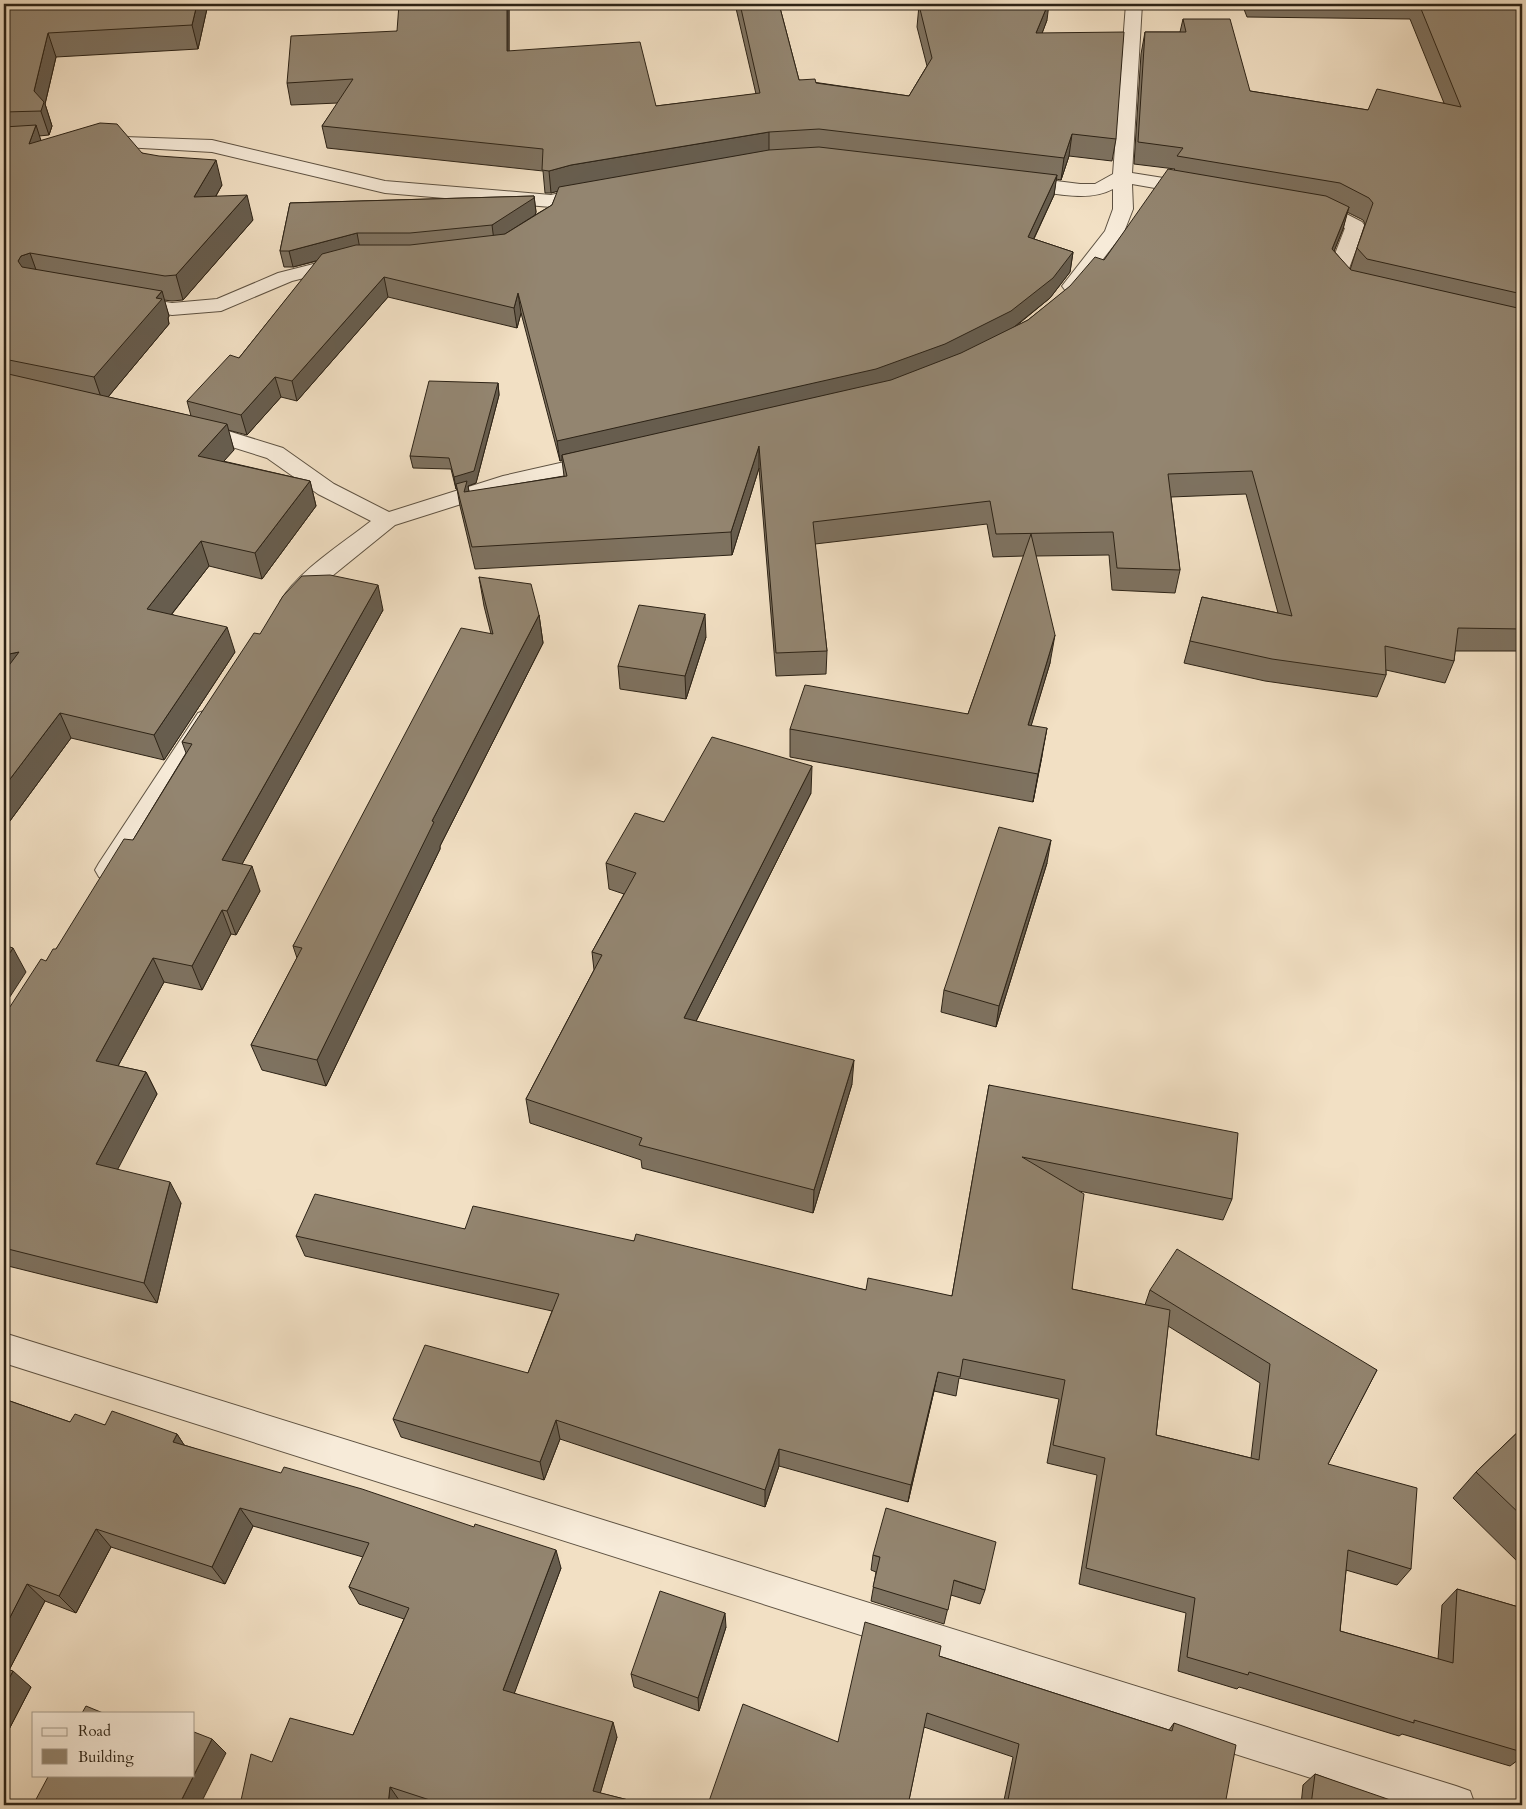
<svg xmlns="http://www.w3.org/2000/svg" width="1526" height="1809" font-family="Cardo,serif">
  <rect width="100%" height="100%" fill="#f2e0c4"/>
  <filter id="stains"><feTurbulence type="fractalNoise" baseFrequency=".004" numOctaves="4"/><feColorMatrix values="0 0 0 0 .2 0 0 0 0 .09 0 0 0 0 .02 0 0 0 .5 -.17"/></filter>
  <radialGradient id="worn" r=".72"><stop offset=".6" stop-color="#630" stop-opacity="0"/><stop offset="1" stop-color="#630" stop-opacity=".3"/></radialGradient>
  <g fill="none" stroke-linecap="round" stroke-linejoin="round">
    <g stroke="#5e5242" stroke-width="2">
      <path id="minor" d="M1126,4H1142L1132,173L1195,183L1202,185L1204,189L1202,193L1195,195L1132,184L1133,209L1124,232L1079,290L1072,292L1065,290L1062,286L1105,231L1113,209V189C1086,204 1046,191 1017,188L1010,186L1008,182L1010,178L1017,176L1080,184H1095L1113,174Z
        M95,136L212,140L385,181L551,195L591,186L598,188L600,192L598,196L551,207L385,193L212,152L89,145L86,141L89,137Z
        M1311,202L1333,207L1362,222L1365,226L1348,271L1359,282L1364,284L1367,288L1364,292C1347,296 1337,285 1328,272L1345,228L1320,216L1304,212L1301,208L1304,204Z
        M345,256L352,258L355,262L352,266L292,281L221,311L172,315L122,306L119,302L122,298L129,296L172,303L217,299L278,273Z
        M195,424L228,431L283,448L334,484L389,512L503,476L600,454L608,456L611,461L608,466L515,487L395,525L321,585L300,608L292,610L284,608L280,602C299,570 342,544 371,521L318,494L267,458L216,442L187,436L184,431L187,426Z
        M207,710L216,713L220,719L119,877L109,881L99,877L95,870L99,863L198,713Z
        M4,1333L1456,1786L1470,1791L1475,1805H1396L4,1363Z"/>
    </g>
    <use href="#minor" fill="#f7ebd9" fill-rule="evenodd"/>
  </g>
  <path fill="#7e7260" stroke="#2d2316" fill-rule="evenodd" d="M4,4H208L198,49L56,57L45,104L52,126L49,135L39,136L41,141L142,153L222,185L216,196L253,220L183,300L172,301L164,300L169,316L168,318L169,324L108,397L191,416L187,401L239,358L317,261L293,267H284L280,251L290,203L534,196L536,212L535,215L552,205L558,191L551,193H545L543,171L327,148L322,126L338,103L291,105L287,83L397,31L509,4V51L656,106L756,94L735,4H779L799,80L909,96L927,66L917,27L919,5L1047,20L1042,33L1116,139L1112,161L1069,156L1061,180L1056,179L1054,195L1034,239L1073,252L1070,272L1050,298L1015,327L1028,320L1104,260L1174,170L1175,169L1134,164L1141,54L1145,32H1180L1183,19L1250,91L1368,110L1444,103L1410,19L1247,17L1242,4H1522V651H1455L1454,661L1445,683L1386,670V675L1377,697L1265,681L1184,663L1202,597L1278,613L1246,494L1171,497L1180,570L1175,593L1112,590L1109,555L1036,556L1050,663L1031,725L1042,756L1033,802L790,757V729L968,714L1024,556L993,557L987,524L815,544L827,651L826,674L776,676L759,468L732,555L475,569L460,506L457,489H456L451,469L413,468L410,456L498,383L499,395L476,483L468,486L469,492L564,476L562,460L560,461L521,313L517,328L388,297L297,401L281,397L247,435L228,430L234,450L223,461L310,481L316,506L262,579L209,566L172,614L235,652L164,760L71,738L4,829ZM1347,212L1363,220L1365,224L1357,248L1350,270L1334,251L1343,229Z
    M479,577L539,615L543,643L440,846V849L326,1086L262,1070L251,1045L297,958L293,946L491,634L484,606Z
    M383,610L242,864L260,891L236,935L231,934L202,990L164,982L118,1066L146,1072L157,1094L117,1169L181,1203L157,1303L4,1265V1016L46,961L56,949L133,840L186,753L182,742L260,634Z
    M706,637L686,699L620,689L618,666Z
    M811,793L696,1021L852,1084L813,1213L642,1168L641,1160L530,1123L526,1099L594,970L592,952L624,894L609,889L606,863L664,822Z
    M1047,863L996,1027L941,1012L944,990Z
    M989,1085L1232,1199L1223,1220L1079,1191L1072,1289L1145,1305L1150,1290L1377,1370L1328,1464L1411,1569L1397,1585L1346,1570L1340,1631L1438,1659L1442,1605L1457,1589L1522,1608V1757L1510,1766L1402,1734L1399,1736L1239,1687L1237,1689L1178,1671L1186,1613L1079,1584L1097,1475L1047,1463L1059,1399L959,1378L956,1396L934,1391L908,1502L779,1466L765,1507L560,1439L544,1480L401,1437L393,1419L528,1373L552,1311L305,1256L296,1236L465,1229L634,1241L866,1290L952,1296ZM1168,1326L1260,1383L1251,1458L1156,1435Z
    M4,1399L70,1422L105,1425L177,1434L184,1445L561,1568L514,1693L617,1737L600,1793L648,1805H416L399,1800V1805H240L272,1762L353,1735L404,1619L359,1604L349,1587L363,1557L253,1526L225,1584L111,1547L76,1613L45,1601L9,1670L31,1687L4,1739Z
    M1522,1428V1566L1453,1498L1476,1472Z
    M873,1555L985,1590L980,1604L951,1595L944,1624L871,1601L876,1572L871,1570Z
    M726,1627L699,1711L634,1687L631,1674Z
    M939,1656L1169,1730L1174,1723L1225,1805H1003L1013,1757L924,1727L908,1805H708V1804L838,1742Z
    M1315,1774L1398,1805H1301L1303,1785Z"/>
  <path fill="#675d4e" stroke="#2d2316" d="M197,4H208L198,49L192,25Z
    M507,4H509V73L507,51Z
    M1048,4H1049L1047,20L1034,55L1036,33Z
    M48,33L56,57L45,104L52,126L49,135L34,91Z
    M36,125L44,150L29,144Z
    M769,132V154L573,187L551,193L549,171L571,165Z
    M1072,134L1069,156L1061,180L1064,158Z
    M216,160L222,185L201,222L194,197Z
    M1057,175L1054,195L1025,257L1028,237Z
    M247,195L253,220L183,300L176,275Z
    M534,196L536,212L535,215L494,241L492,225Z
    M1349,207L1343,229L1326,271L1332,249Z
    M357,233L360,249L293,267L289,251Z
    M1073,252L1070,272L1050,298L1009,331L943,364L874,389L562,455V460L560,461L557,441Z
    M30,253L39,278L27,286L18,261L21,256Z
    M384,277L388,297L297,401L292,381Z
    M162,291L169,316L168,318L169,324L103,403L94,377Z
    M518,293L521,313L517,328L514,308Z
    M275,377L281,397L247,435L241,415Z
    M498,383L499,395L476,483L468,486L471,503L457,489H456L454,477Z
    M227,424L234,450L206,481L198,456Z
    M759,446V468L732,555L731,532Z
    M310,481L316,506L262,579L255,553Z
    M201,541L209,566L156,634L147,609Z
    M378,585L383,610L231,884L222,860Z
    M705,614L706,637L686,699L685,676Z
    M539,615L543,643L440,846V849L326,1086L317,1060L432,821Z
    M227,627L235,652L164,760L154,735Z
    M1055,635L1050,663L1023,753L1028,725Z
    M19,652L4,682V655Z
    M60,713L71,738L4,829V787Z
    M1047,728L1042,756L1033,802L1038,774Z
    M812,766L811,793L685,1043L684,1018Z
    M1051,840L1047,863L996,1027L999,1006Z
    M252,866L260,891L236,935L227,911Z
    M222,910L231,934L202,990L192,966Z
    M13,948L26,972L4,1006V962Z
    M153,958L164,982L108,1084L96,1061Z
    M854,1060L852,1084L813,1213L814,1190Z
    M146,1072L157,1094L109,1186L96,1164Z
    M170,1182L181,1203L157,1303L144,1283Z
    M938,1372L934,1391L908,1502L911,1485Z
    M556,1420L560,1439L544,1480L540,1462Z
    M177,1434L190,1454L173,1442Z
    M779,1449V1466L765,1507V1490Z
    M240,1508L253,1526L225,1584L212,1567Z
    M96,1529L111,1547L76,1613L59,1596Z
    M556,1550L561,1568L510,1705L503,1690Z
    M27,1584L45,1601L5,1678L4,1677V1629Z
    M725,1613L726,1627L699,1711L698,1698Z
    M13,1671L31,1687L4,1739V1688Z
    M613,1722L617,1737L597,1804L593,1791Z
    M212,1739L226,1753L200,1805H179Z
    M390,1787L399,1800V1805H388Z"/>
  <path fill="#938570" stroke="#2d2316" d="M4,4H197L192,25L48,33L34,91L44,102L41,111L4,112Z
    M399,4H507V51L640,42L656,106L760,93L740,4H779L799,80L815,79L816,83L909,96L932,58L919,5L949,4H1048L1036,33L1124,32L1116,139L1072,134L1064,158L819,129L769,132L571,165L549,171L542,170L543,149L322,126L353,79L287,83L291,36L397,31Z
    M1419,4H1522V294L1367,259L1357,248L1373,203L1369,198L1340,183L1177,156L1183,148L1138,142L1145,32H1186L1183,19H1230L1250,91L1368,110L1377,89L1461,107Z
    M100,123L117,124L142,153L159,156L216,160L194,197L247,195L176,275L165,276L30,253L21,256L18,261L22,267L162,291L156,298L162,299L94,377L4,359V127L36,125L29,144Z
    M819,147L1057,175L1028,237L1073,252L1053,278L1011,311L945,344L876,369L557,441L518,293L514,308L384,277L292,381L275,377L241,415L187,401L230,355L239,358L322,254L356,245H410L505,234L552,205L559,187L769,150Z
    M1168,169L1326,196L1349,207L1332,249L1351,270L1522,309V629L1458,628L1454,661L1385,646L1386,675L1272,659L1190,641L1202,597L1292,616L1252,471L1168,474L1180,570L1117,568L1113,532L996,534L990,501L813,522L827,651L776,653L759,446L731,532L472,547L456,484L467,481L464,492L567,476L562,455L891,380L961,353L1028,320L1070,286L1095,257L1104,260Z
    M534,196V198L492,225L410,233H357L289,251H280L290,203Z
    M4,373L227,424L198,456L310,481L255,553L201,541L147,609L227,627L154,735L60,713L4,787V672L19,652L4,655Z
    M429,381L498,383L474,471L454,477L449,458L410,456Z
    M1031,534L1055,635L1028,725L1047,728L1038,774L790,729L805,685L968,714Z
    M330,575L378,585L222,860L252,866L227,911L222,910L192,966L153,958L96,1061L146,1072L96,1164L170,1182L144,1283L4,1248V1016L41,959L46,961L53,949H56L124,839L133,840L192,744L182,742L254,633L260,634L283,596L302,576Z
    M479,577L531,584L539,615L432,821L434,822L317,1060L251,1045L302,948L293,946L461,628L493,634Z
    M639,605L705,614L685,676L618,666Z
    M712,737L812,766L684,1018L854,1060L814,1190L639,1145L642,1138L526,1099L602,955L592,952L636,873L606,863L635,813L664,822Z
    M999,827L1051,840L999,1006L944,990Z
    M4,945L13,948L4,962Z
    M989,1085L1238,1133L1232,1199L1022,1157L1084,1194L1072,1289L1170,1310L1156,1435L1259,1460L1270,1364L1150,1290L1177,1249L1377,1370L1328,1464L1417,1488L1411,1569L1348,1550L1340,1631L1453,1663L1457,1589L1522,1608V1752L1414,1720V1723L1249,1672L1248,1675L1187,1657L1195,1598L1086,1568L1105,1458L1053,1445L1065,1380L963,1359L960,1377L938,1372L911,1485L779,1449L765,1490L556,1420L540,1462L393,1419L425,1345L528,1373L559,1294L296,1236L315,1194L465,1229L473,1206L634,1241L636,1234L866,1290L868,1278L952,1296Z
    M4,1399L70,1422L75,1414L105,1425L112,1411L177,1434L173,1442L281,1473L284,1467L362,1489L474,1527L475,1524L556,1550L503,1690L613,1722L593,1791L648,1805H445L390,1787L388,1805H240L251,1754L272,1762L290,1718L353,1735L409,1608L349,1587L369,1543L240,1508L212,1567L96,1529L59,1596L27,1584L4,1629Z
    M1522,1428V1516L1476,1472Z
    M886,1508L996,1542L985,1590L954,1580L948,1610L873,1587L880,1557L873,1555Z
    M660,1591L725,1613L698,1698L631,1674Z
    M865,1622L941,1646L939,1656L1172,1731L1174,1723L1236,1745L1225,1805H1007L1019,1744L927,1713L908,1805H710L708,1804L743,1704L838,1742Z
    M4,1668L13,1671L4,1688Z
    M86,1706L103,1713H82Z
    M194,1732L212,1739L179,1805H33L49,1775H194Z
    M1315,1774L1399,1803L1398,1805H1311Z
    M4,1800L19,1805H4Z"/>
  <rect width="1526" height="1809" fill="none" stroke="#f2e0c4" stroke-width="20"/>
  <rect x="5" y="5" width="1516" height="1799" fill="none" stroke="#2d2316" stroke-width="2.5"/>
  <rect x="10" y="10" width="1506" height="1789" fill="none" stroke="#2d2316"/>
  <rect x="32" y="1712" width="162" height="65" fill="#f7ebd9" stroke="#a69b8b"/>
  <rect x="42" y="1728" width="25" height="8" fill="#f7ebd9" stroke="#a69b8b"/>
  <text x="78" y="1736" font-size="15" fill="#2d2316">Road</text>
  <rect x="42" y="1749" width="25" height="15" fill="#938570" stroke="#a69b8b"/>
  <text x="78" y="1762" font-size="15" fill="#2d2316">Building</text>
  <rect width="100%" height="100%" filter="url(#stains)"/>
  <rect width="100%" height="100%" fill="url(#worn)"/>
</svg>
